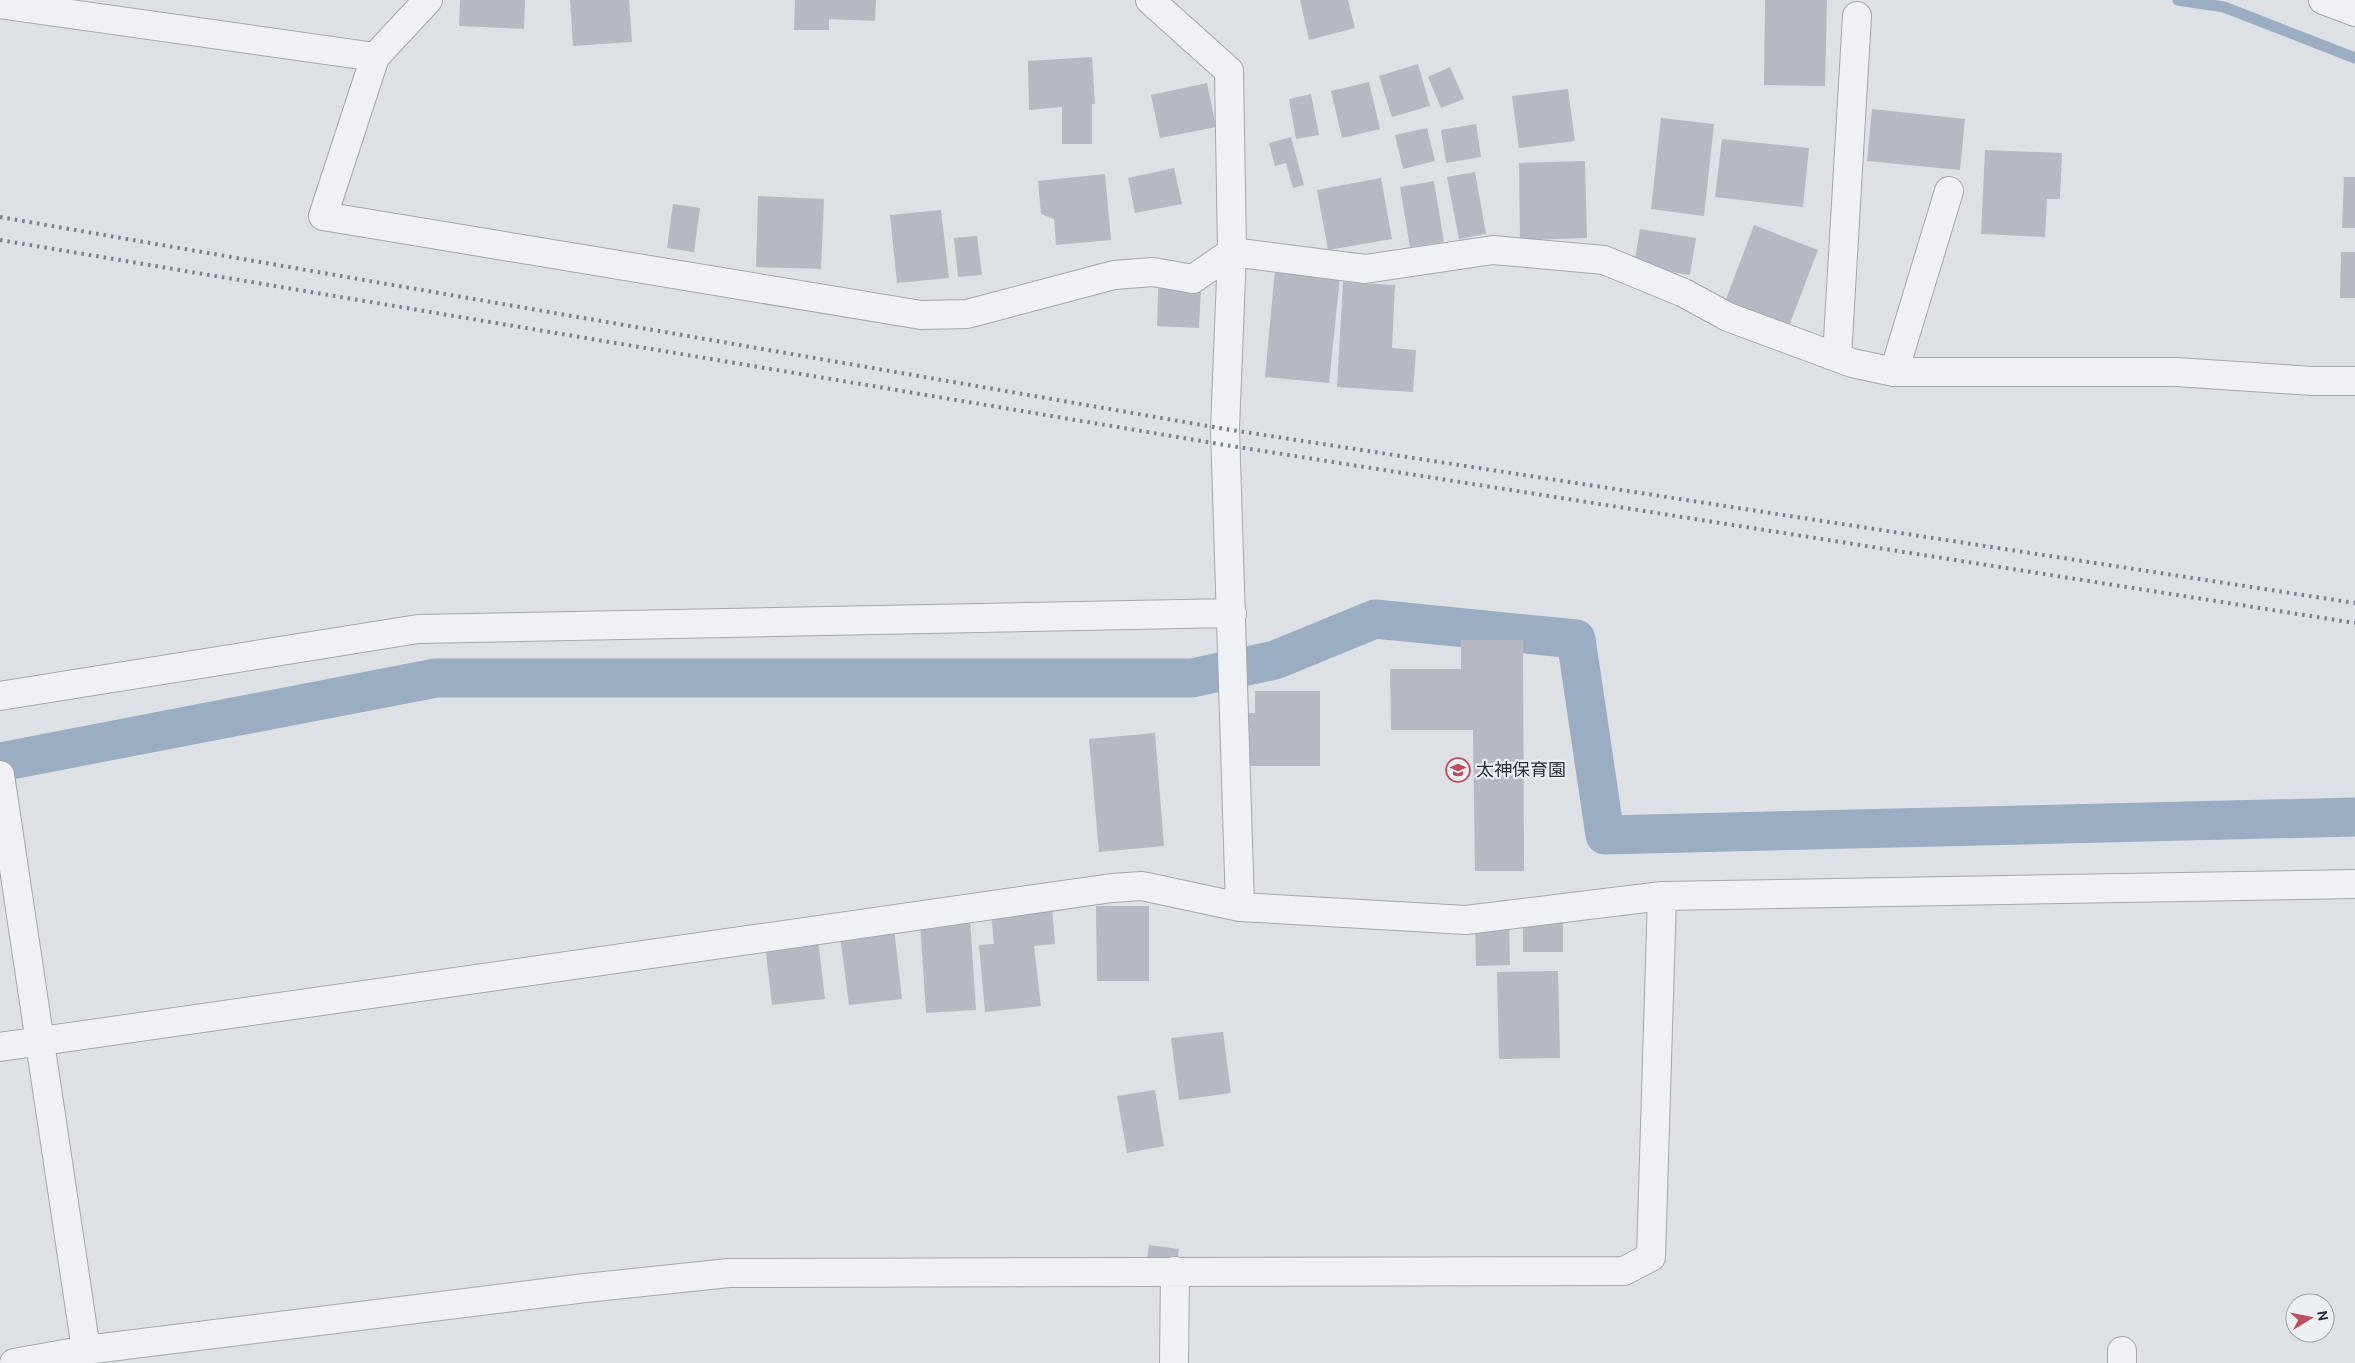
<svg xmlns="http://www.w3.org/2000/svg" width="2355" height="1363" font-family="Cabin,'Noto Sans JP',sans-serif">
  <rect width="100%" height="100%" fill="#dde0e5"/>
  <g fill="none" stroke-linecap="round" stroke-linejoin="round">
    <path stroke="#9badc2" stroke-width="11" d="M2178,0L2224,7L2355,58"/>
    <path stroke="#9badc2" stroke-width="39" d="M0,762L436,678H1192L1275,660L1375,619L1576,639L1605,835L2355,817"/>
  </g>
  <path fill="#b5b9c1" d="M460,0H525L524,29L459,26Z
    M570,0H629L632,42L573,46Z
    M795,0H876L875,21L829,19V30H794Z
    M1300,0H1348L1355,28L1309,40Z
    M1765,0H1827L1825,86L1764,85Z
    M1092,57L1095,104H1092V144H1062V107L1029,110L1028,61Z
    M1418,64L1430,106L1392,117L1379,76Z
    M1450,67L1464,99L1441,108L1428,77Z
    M1369,82L1380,129L1342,138L1331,91Z
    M1207,83L1216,127L1160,138L1151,95Z
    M1568,89L1575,141L1519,148L1512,96Z
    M1311,94L1319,135L1296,139L1289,99Z
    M1872,109L1965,119L1960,170L1867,161Z
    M1661,118L1714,124L1704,216L1651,209Z
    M1476,124L1481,157L1446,163L1441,130Z
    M1427,128L1435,161L1403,169L1395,135Z
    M1291,137L1304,185L1293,188L1286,163L1275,166L1269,143Z
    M1722,139L1809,148L1803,207L1715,197Z
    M1985,150L2062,153L2060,199H2047L2045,237L1981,234Z
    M1585,161L1587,238L1520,240L1519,163Z
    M1174,168L1182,204L1135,213L1128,178Z
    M1475,172L1486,234L1459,239L1447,177Z
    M1105,174L1111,240L1056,245L1054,219L1041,214L1038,181Z
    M2344,177H2355V228H2342Z
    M1381,178L1392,239L1328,250L1317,190Z
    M1434,181L1444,242L1410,247L1400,187Z
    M758,196L824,199L821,269L756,267Z
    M673,204L700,208L694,252L667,248Z
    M941,210L949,278L897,283L890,215Z
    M1754,225L1818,250L1789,326L1725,302Z
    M1640,229L1696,238L1690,275L1634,266Z
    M977,236L982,275L958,277L954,238Z
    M2341,252H2355V298H2340Z
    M1159,266L1202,267L1199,328L1157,326Z
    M1275,270L1340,277L1329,383L1265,377Z
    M1343,282L1395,285L1392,348L1416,350L1413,392L1337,387Z
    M1461,640H1523L1524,871H1475L1473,730H1391L1390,669H1461Z
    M1255,691H1320V766H1235V713H1255Z
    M1155,733L1164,846L1099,852L1089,739Z
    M1096,906H1149V981H1097Z
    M1052,907L1055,944L1034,946L1041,1006L985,1012L979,945L994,944L991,913Z
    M970,919L976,1010L926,1013L920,922Z
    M1523,919L1563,920V952H1523Z
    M1509,921L1510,965L1476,966L1475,922Z
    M894,928L902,999L849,1005L840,935Z
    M818,939L825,999L772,1005L765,945Z
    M1558,971L1560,1058L1499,1059L1497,972Z
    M1223,1032L1231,1093L1179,1100L1171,1038Z
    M1155,1090L1164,1146L1127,1153L1117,1096Z
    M1149,1245L1179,1249L1175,1277L1145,1273Z"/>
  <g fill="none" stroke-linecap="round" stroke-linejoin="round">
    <g stroke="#a3a7ae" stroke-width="30">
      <path id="minor" d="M428,0L375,57L323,216L921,315L967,314L1114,275L1153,272L1193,279L1232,252L1365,269L1493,250L1604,260L1684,293L1728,317L1852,363L1894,372H2176L2313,381H2355
        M1150,0L1229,71L1232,252L1225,429L1240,907
        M2323,0L2355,12
        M0,4L375,57
        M1837,357L1857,16
        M1894,372L1949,191
        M0,696L418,629L1232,613
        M0,775L88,1363
        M0,1047L1112,888L1142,886L1240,907L1466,920L1662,896L2355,884
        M2122,1351V1363
        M14,1363L86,1350L585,1288L729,1273L1624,1271L1651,1257L1662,896
        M1174,1363L1175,1271"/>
    </g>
    <use href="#minor" stroke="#eff1f4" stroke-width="28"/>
    <path stroke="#78808d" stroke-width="4" stroke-dasharray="2.5 5" stroke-linecap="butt" d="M0,217L1225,429L2355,603
      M0,240L1225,445L2355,623"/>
  </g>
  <defs>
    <g id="school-ring" transform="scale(1.25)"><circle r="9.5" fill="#eceff3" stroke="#be4d5c" stroke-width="1.5"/><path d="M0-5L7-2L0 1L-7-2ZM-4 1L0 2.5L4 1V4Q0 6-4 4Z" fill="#be4d5c"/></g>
  </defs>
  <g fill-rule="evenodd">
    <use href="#school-ring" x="1458" y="770"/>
  </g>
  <g text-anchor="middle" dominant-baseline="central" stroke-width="4.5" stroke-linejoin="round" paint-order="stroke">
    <g font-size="18" fill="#282e3a" stroke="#eceff3" text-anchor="start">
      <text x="1476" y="770">太神保育園</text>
    </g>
  </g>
  <g transform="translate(2310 1318) rotate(80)"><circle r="24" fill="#eceff3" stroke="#9ea2a9"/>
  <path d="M0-4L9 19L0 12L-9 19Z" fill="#be4d5c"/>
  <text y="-8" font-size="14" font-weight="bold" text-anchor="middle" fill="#282e3a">N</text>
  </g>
</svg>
